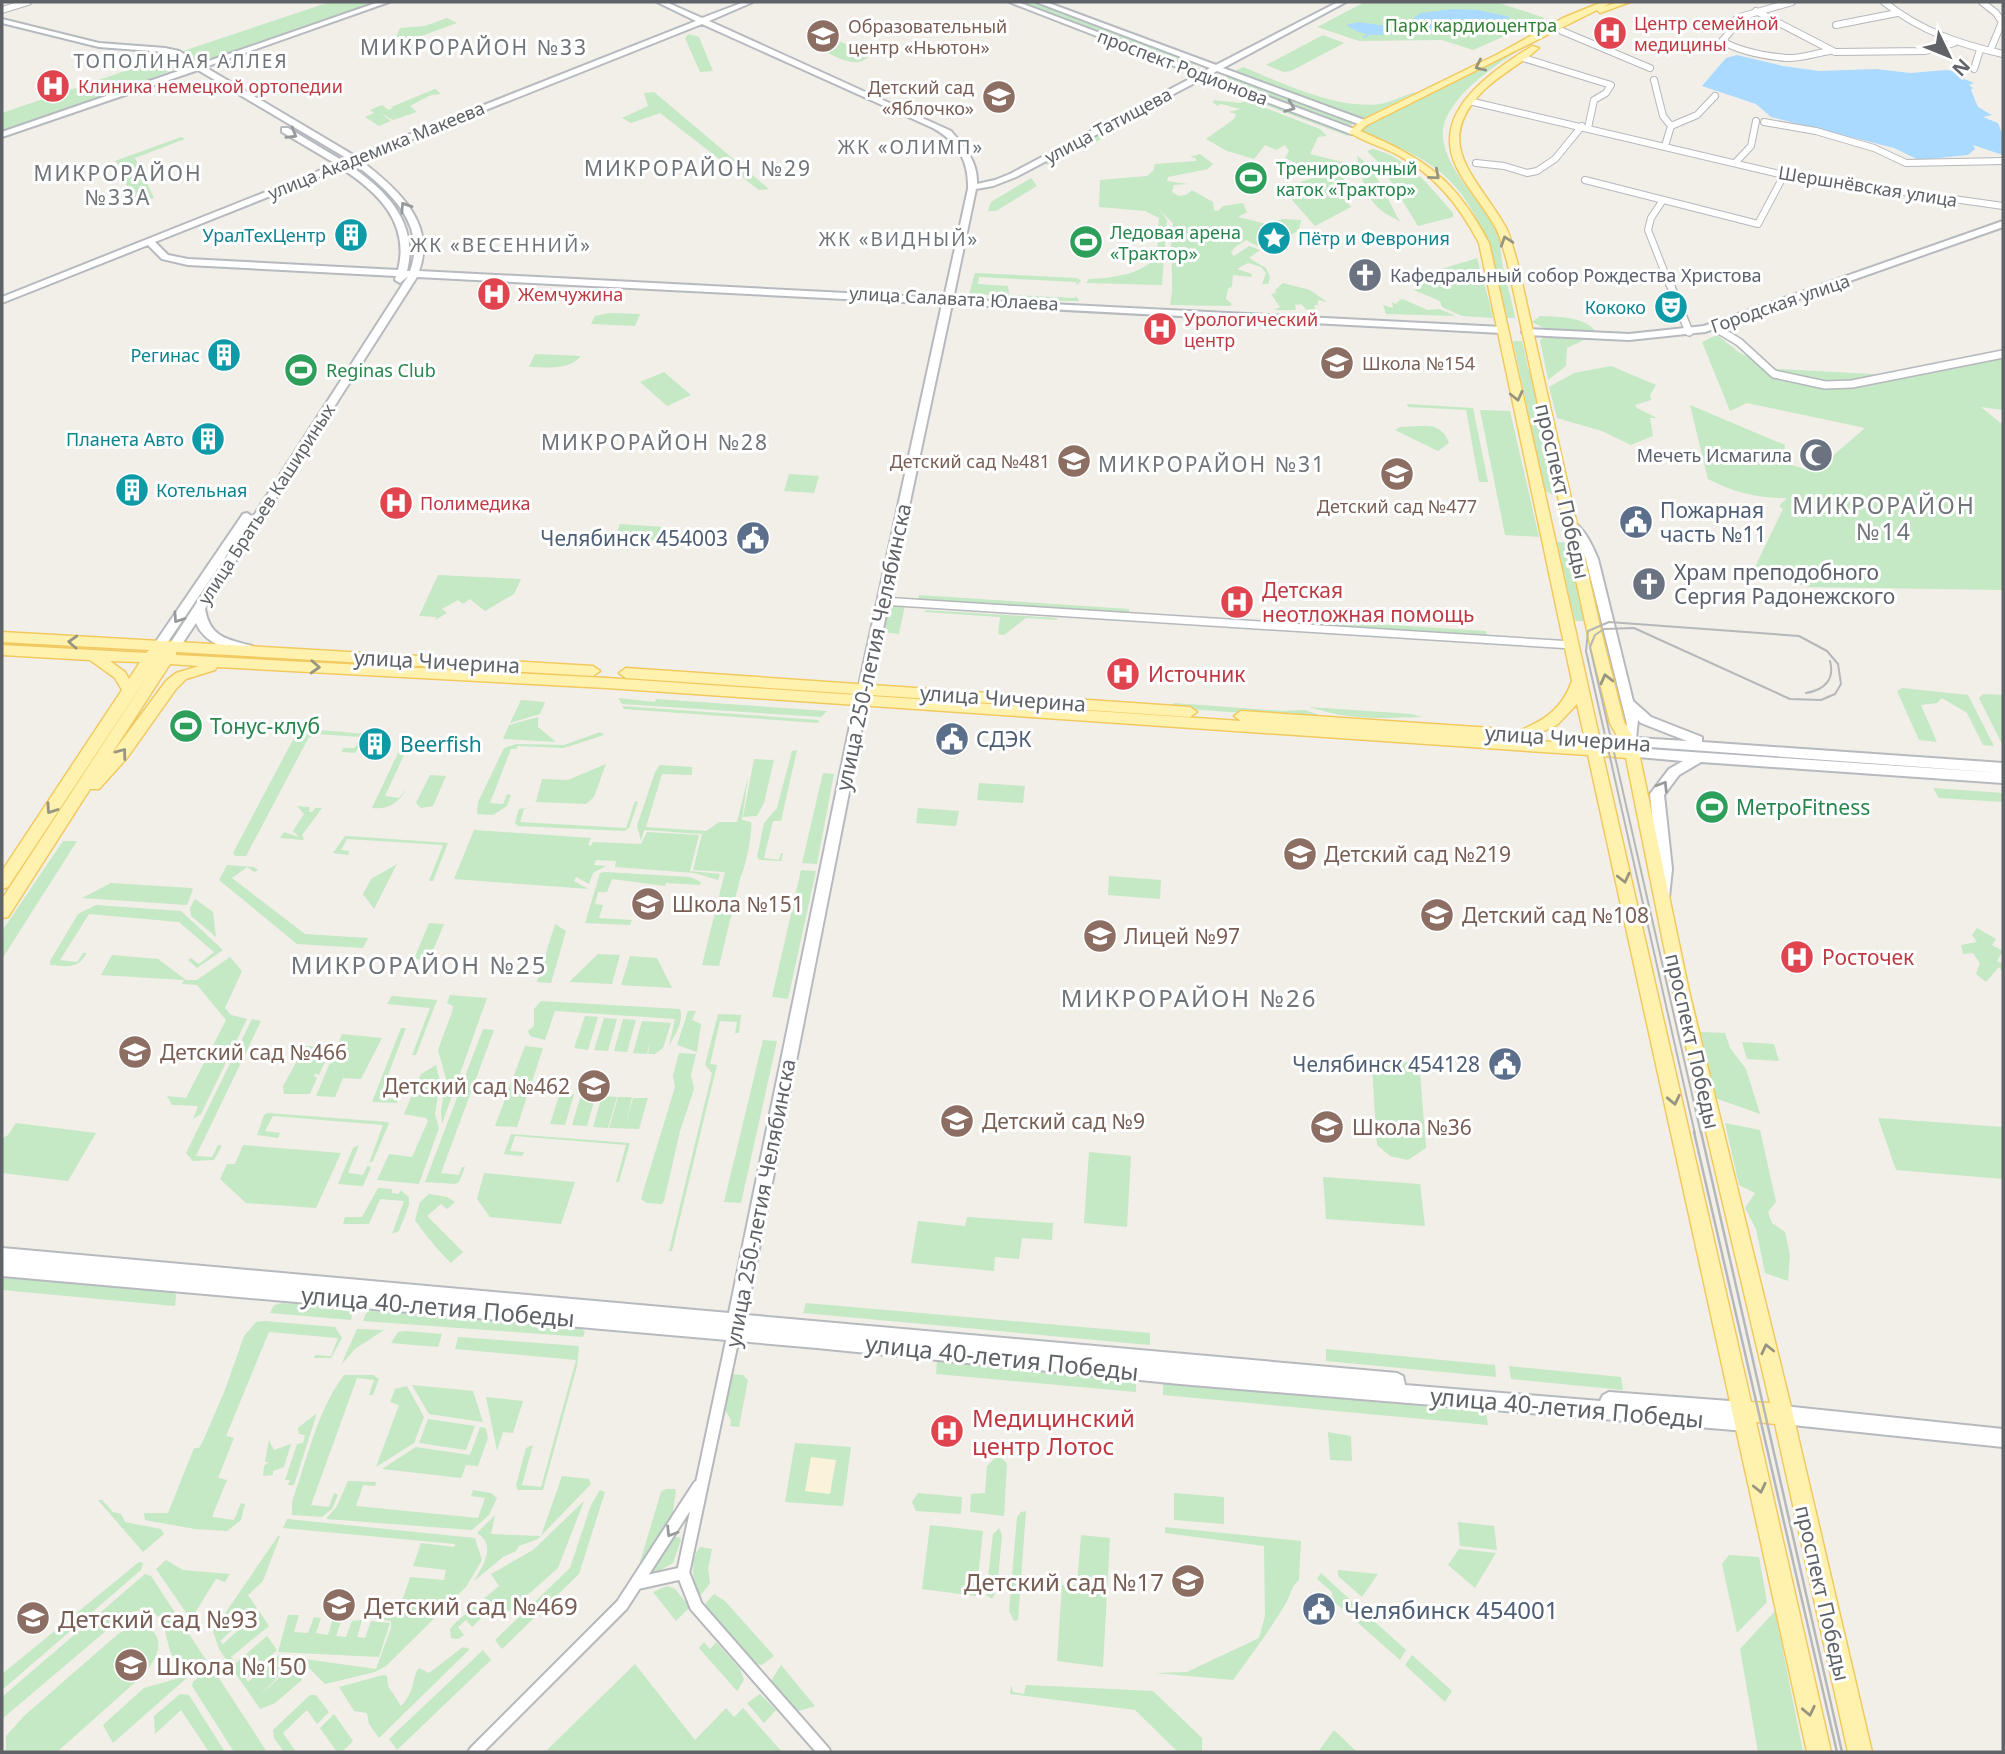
<svg xmlns="http://www.w3.org/2000/svg" width="2005" height="1754" font-family="'Noto Sans',sans-serif">
  <rect width="100%" height="100%" fill="#f1efe8"/>
  <path fill="#c5e8c5" d="M330,2H379L205,62H195L182,54L183,51Z
    M1017,2H1037L1197,62L1189,66Z
    M1365,2H1496L1545,18L1473,50L1442,40L1359,41L1317,27Z
    M1610,2H1616C1573,18 1436,83 1443,138C1447,173 1482,200 1497,230C1502,239 1500,251 1502,261C1505,280 1512,299 1515,318H1504C1495,264 1482,202 1435,168C1415,153 1390,144 1367,135L1361,129L1594,8Z
    M447,18L457,23L391,47L400,28L425,26Z
    M689,34L699,37L713,71L700,72L685,38Z
    M1323,35L1344,43L1291,71L1284,72L1266,65Z
    M825,41H839L874,56C866,56 867,60 859,62C846,64 831,54 820,49L818,45Z
    M160,59L177,68L118,92L2,132V113Z
    M1243,67C1282,83 1337,110 1380,104C1393,102 1405,94 1416,92L1361,120L1235,71Z
    M1229,75L1354,122L1355,124L1347,126L1224,79Z
    M435,89L441,94L431,95L410,106L417,112L393,120L380,113L391,121L379,126L365,117L374,113L370,110L382,105L389,110L393,108L391,107Z
    M654,92L769,189L759,190L660,113L631,123L622,118L648,106L644,93Z
    M1251,97L1348,133V136L1247,98Z
    M1214,100L1239,103L1247,101L1320,129L1327,136L1318,137L1310,154L1342,162L1345,188L1341,195L1351,207L1315,226L1285,192C1293,182 1309,182 1318,174L1285,158L1289,151L1285,145L1276,150L1265,145L1254,159L1227,151L1206,139L1234,119L1236,114L1229,112L1240,109L1221,104L1217,106L1213,102Z
    M1122,121L1132,123L1050,166L1045,164Z
    M181,137L185,139L135,158L154,198L134,205L119,165L115,161Z
    M1373,149C1409,158 1430,187 1453,213V217L1418,226L1380,164L1367,151Z
    M1200,154L1213,164L1208,169L1168,177L1167,181L1188,184L1174,185L1172,192L1179,196L1186,195L1192,190L1213,202L1214,210L1218,211L1223,206L1243,203L1247,212L1238,217L1267,224L1283,219L1301,220L1299,230L1267,251L1246,240L1234,248L1231,253L1234,256L1249,246L1260,250L1249,258L1266,268L1270,277L1268,284H1262L1266,273L1261,267L1248,263L1237,269L1252,274L1251,277L1233,275L1232,286L1228,289L1226,299L1232,304L1230,306L1170,305C1176,277 1167,251 1173,223L1159,210L1167,220L1162,285L1086,283L1089,279C1112,278 1142,275 1157,256L1159,218L1145,211L1099,207L1100,180L1147,176L1153,171L1155,164L1196,161V158L1190,157Z
    M1357,156C1376,166 1388,202 1400,221C1367,207 1364,189 1357,156Z
    M1031,178L1037,186L996,211H988L991,202Z
    M1477,258C1482,280 1489,296 1493,318L1462,316L1442,307L1440,301L1414,290L1434,277L1445,283L1451,282L1442,269Z
    M975,273L1077,278L1081,281L1077,285L1076,282L979,277L978,284L1008,286L1009,295L1075,298L1076,296L1079,301H1040L1029,297L969,294Z
    M1283,283L1310,290L1327,302L1318,300V305H1314L1316,311L1307,310L1301,304L1295,305L1296,310H1274L1280,307L1271,294L1276,293L1275,290Z
    M1402,299L1428,310L1439,309L1456,316L1386,314L1383,305L1393,308L1392,302L1395,304Z
    M609,313L640,314L635,326L591,324L595,316Z
    M1540,316C1558,317 1585,316 1596,332L1546,329L1532,322Z
    M1548,335L1584,340L1567,348L1566,366L1548,380L1540,340Z
    M1717,335L1740,353L1777,369L1910,376L2003,355V410L1981,407L2003,425V590L1808,587L1753,571L1783,509L1779,506L1787,498C1758,498 1735,493 1708,479L1690,405L1785,445L1783,462L1814,472L1865,428L1747,403L1730,411L1702,342Z
    M1513,341H1522L1528,368L1532,375L1558,493L1555,496L1545,491Z
    M535,354L581,356C568,371 546,367 529,367Z
    M1611,366L1656,385L1650,395L1651,400L1635,405L1637,408L1657,418H1650L1653,436L1631,445L1602,431L1557,418L1549,387L1574,373Z
    M664,372L691,395L667,406L640,382Z
    M1407,404L1473,408L1488,482H1479L1466,410L1408,407Z
    M1480,410L1510,411L1539,537L1505,535Z
    M1400,427C1421,427 1440,419 1449,443L1438,451L1395,430Z
    M789,474L819,476L814,493L784,491Z
    M620,524L663,527L658,540L615,538Z
    M1557,542L1568,543L1587,621H1575Z
    M438,575L521,579L514,594L485,611L470,599L463,604L458,600L442,609L447,613L435,620L436,617L419,616Z
    M919,595L1129,609V613L918,600Z
    M905,605L899,634L883,632L886,612L893,606Z
    M925,610L1057,618V620L1026,618L1004,635L998,634L1000,617L925,612Z
    M1312,620L1486,631L1487,635L1312,624Z
    M1903,688L1968,695L1994,746L1983,745L1967,713L1942,698L1937,703L1921,705L1937,742L1919,740L1897,691Z
    M1983,694L2003,695V746L1979,698Z
    M618,698L655,702L656,699L827,711L821,717L622,704Z
    M521,700L545,702L540,714L510,723Z
    M1174,703L1283,711L1305,710L1330,719L1174,708L1171,705Z
    M622,706L819,720L818,723L624,709Z
    M1309,707L1411,714L1422,717C1377,718 1354,721 1309,707Z
    M538,717V727L556,742L503,739L509,725Z
    M307,729L367,734L355,753L342,752L343,748H355L360,737L317,734L315,737H309L246,856H235L233,853L297,732Z
    M600,732L604,735L564,748L518,746L516,749H511L490,803L503,804L507,794L511,795L507,806L493,815L477,814L478,802L504,748L516,744L564,745Z
    M405,738L417,739L415,742H410L385,796L399,798L406,789C399,803 388,810 372,808Z
    M797,750L781,821H773L764,858L779,860L781,853H783L781,861L760,860L757,857L764,823L777,808L792,751Z
    M754,759L774,760L764,803L757,816L743,817Z
    M606,764L594,797L586,804L536,802L542,779L568,780Z
    M660,765L692,767V775L662,774L646,827L706,831L719,822H737L748,777L742,820L751,822C753,829 745,871 741,875L719,966L702,965L725,872L693,870L702,834L644,830L641,841L637,826L655,772Z
    M823,773L834,774L817,864L802,863Z
    M430,775L446,776L433,806L421,808L416,803Z
    M979,783L1025,786L1023,803L977,800Z
    M1933,788L2003,793V802L1939,798Z
    M635,801L638,802L629,828L624,831L518,826L515,823L519,809L533,807L524,809L520,822L626,828Z
    M297,806L310,807L309,812H312L315,808H322L302,835L304,840L280,838L284,832L299,837L293,831L304,814Z
    M918,808L959,811L956,826L916,823Z
    M474,830L591,838L588,845L591,846L593,842L641,844L647,832L699,835L690,871L720,874L718,880L694,873L615,867L616,861L596,860L594,865L606,866L593,873L589,884L576,877L574,881L588,889L454,879Z
    M345,836H348L448,843L433,881H429L443,845L347,839L341,850L349,851L348,855L333,853Z
    M63,841H77L2,959V931Z
    M397,864L374,909L363,894L371,879Z
    M227,865L254,867L258,870L254,872L247,867L232,878L305,934L368,938L363,948L297,944L219,880Z
    M801,870L816,871L788,999L772,997Z
    M605,872L690,877L701,882L700,885L666,883L665,886L612,879L607,892H598L595,904L603,905L599,918L632,920L630,925L585,923L600,873Z
    M1109,876L1161,880L1160,899L1108,895Z
    M111,883L191,888L193,889L187,905L82,898Z
    M195,899L213,912L216,937L191,916L190,908Z
    M96,905L181,911L223,950L197,968L188,960L191,958L199,964L214,952L179,922L89,914L60,960L77,962L83,953H87C77,970 68,966 50,965V961L78,914Z
    M429,923L444,924L429,960L414,959Z
    M555,924L566,931L551,983L537,982Z
    M1977,928L1996,939L1992,945L2003,951L1997,961L2003,964V972L1999,967L1986,982L1976,974L1980,963L1973,953L1963,954L1961,945L1977,942L1972,935Z
    M598,954L620,955L612,984L569,982Z
    M112,955L158,959L186,980H197L230,957L242,971L225,1008L231,1015L247,1019L201,1114L193,1119L198,1106L172,1105L167,1096L186,1098L226,1020L197,985L182,984L184,980L101,975Z
    M630,956L657,958L672,988L621,985Z
    M450,995L487,998L442,1124L441,1111L446,1079L438,1050L452,1012L453,1006L447,1003Z
    M392,996L437,1000L416,1055H412L430,1008L387,1004Z
    M541,1001L680,1009C684,1022 675,1035 669,1046L675,1019L555,1011L545,1040L530,1036L528,1031L534,1026V1009Z
    M688,1011H696L692,1020L701,1024L697,1052L677,1045Z
    M718,1014L741,1015L739,1033H735L737,1022L720,1021L710,1064L717,1065L672,1251H669L712,1073L705,1065Z
    M585,1016L598,1017L588,1050L574,1048Z
    M604,1018L617,1019L608,1051L594,1050Z
    M252,1019L261,1021L196,1156L212,1157L218,1145L222,1146L214,1160L193,1161L186,1153Z
    M623,1019L636,1020L627,1052L614,1051Z
    M642,1021L671,1023L663,1048L655,1054H648L651,1039L647,1054L633,1053Z
    M401,1028H406L379,1098L395,1099L397,1094H400L397,1103L372,1102Z
    M483,1029L494,1030L441,1173L459,1175L462,1167H465L459,1182L455,1184L425,1182Z
    M1701,1032L1725,1033L1730,1048L1746,1069L1760,1114L1715,1098Z
    M342,1034L382,1038L361,1079L343,1078L335,1097L316,1096Z
    M763,1040L777,1041L741,1203L724,1202Z
    M1742,1042L1774,1044L1779,1061L1747,1059Z
    M305,1046L329,1047L320,1061L325,1062L319,1075L315,1073L314,1076L317,1078L310,1094H284L283,1086Z
    M525,1046L543,1048L517,1127L495,1126Z
    M679,1053L696,1054L691,1075L694,1089L680,1131L664,1201L662,1204L647,1203L641,1199L643,1192L675,1087L673,1075Z
    M1394,1058L1409,1063L1420,1073L1426,1148L1408,1160L1390,1156L1377,1145L1372,1068L1383,1059Z
    M436,1065L440,1082L435,1114L439,1128L419,1184L377,1180L389,1154L412,1157L428,1121L426,1118L404,1114L421,1074Z
    M560,1093L574,1094L565,1125L550,1124Z
    M581,1095H596L587,1126L572,1125Z
    M602,1096L617,1097L608,1128L593,1127Z
    M618,1097H632L626,1123L633,1098H648L639,1129L609,1128Z
    M268,1113L388,1122L389,1123L373,1161L369,1163L383,1125L273,1116L265,1131L280,1133L278,1138L257,1135L264,1115Z
    M1878,1118L2003,1127V1179L1896,1170Z
    M16,1123L96,1133L68,1181L2,1173V1139L8,1135Z
    M1725,1123L1760,1130L1776,1202L1768,1212L1772,1223L1785,1232L1790,1255L1788,1281L1765,1273L1756,1229L1745,1208L1755,1193L1739,1185Z
    M511,1134L630,1143L619,1182H616L626,1145L515,1136L510,1151L524,1152L522,1156L504,1154Z
    M243,1145L341,1153L316,1208L246,1203L220,1179L227,1164H235Z
    M359,1145L348,1173L363,1175L367,1166L371,1167L363,1186L338,1184L353,1148Z
    M1089,1152L1131,1156L1127,1227L1084,1223Z
    M484,1173L575,1182L561,1224L490,1217L477,1199Z
    M1323,1177L1420,1184L1425,1226L1326,1219Z
    M378,1188L392,1189V1193L399,1194L400,1190L409,1197V1205L399,1231L392,1234L404,1201L380,1199L369,1224H343L345,1217H362Z
    M429,1194L447,1197L455,1202L447,1209L441,1204L427,1216L463,1252L451,1263C437,1249 426,1236 415,1220L420,1202Z
    M967,1217L1053,1223L1052,1240L1022,1238L1019,1259L995,1257L994,1271L911,1263L918,1221L965,1226Z
    M2,1276L173,1290L176,1295L175,1306L2,1290Z
    M282,1303L349,1308L352,1316L351,1320L270,1313L274,1305Z
    M806,1303L1150,1333V1345L803,1313Z
    M373,1309L579,1327L585,1332L583,1337L363,1321L366,1313Z
    M264,1321L335,1327L342,1338L331,1358H314L315,1355L331,1356L338,1338L269,1332L226,1436L234,1438L218,1478L227,1480L212,1517L234,1520L241,1503L245,1504L241,1520L227,1531L195,1529L145,1520L144,1513H168L194,1448H199L203,1441L225,1390L244,1336L256,1322Z
    M357,1329L384,1330L355,1349L341,1365Z
    M405,1331L442,1334L438,1347L391,1343L398,1332Z
    M458,1337L579,1346L577,1366L543,1490H518L516,1485L526,1448L533,1445L522,1485L541,1487L576,1360L455,1349Z
    M1326,1349L1495,1365L1496,1377L1326,1361Z
    M937,1361L1136,1380V1392L936,1374Z
    M1509,1366L1621,1377L1623,1390L1511,1379Z
    M732,1374L743,1375L748,1380L739,1427L730,1426L731,1420L725,1410Z
    M344,1375H373L379,1379L373,1395H369L374,1380L357,1378L311,1505L329,1507L334,1493L338,1495L332,1509L322,1517L292,1515V1502C307,1460 317,1411 344,1375Z
    M1163,1382L1486,1412L1488,1425L1163,1395Z
    M412,1385L473,1391L483,1422L429,1414Z
    M407,1386L424,1417L414,1443L376,1467L399,1405L390,1402L395,1389Z
    M486,1397L523,1401L513,1433L503,1432L497,1451Z
    M317,1413L294,1485H288L290,1480H285L297,1444L303,1443L305,1435L299,1434L298,1428Z
    M428,1419L475,1426L466,1450L419,1443Z
    M480,1427L486,1428L488,1438L478,1466L466,1465L461,1478L382,1469L416,1447L470,1455Z
    M1328,1432L1351,1436L1352,1461L1330,1460Z
    M269,1440L274,1450L291,1444L284,1467L273,1471V1475L263,1476L264,1466L269,1462H265Z
    M795,1443L851,1447L843,1506L785,1502Z
    M995,1458H1001L1007,1463L1004,1516L970,1512L971,1494L985,1493L987,1466Z
    M562,1476L589,1479L591,1484L538,1539L519,1546L516,1551L503,1557L474,1581C483,1566 497,1545 477,1533L495,1515L491,1534L541,1536Z
    M348,1481L376,1482L375,1486L363,1485L356,1506L478,1518L485,1498L471,1496L473,1490L491,1493L497,1498L489,1515L472,1530L326,1519L337,1506Z
    M666,1489H675L676,1492L672,1516L644,1560L640,1562L661,1492Z
    M600,1490L605,1492L579,1574L502,1649L495,1640L570,1568L591,1505Z
    M918,1493L962,1497L961,1514L916,1511L912,1502Z
    M1174,1493L1224,1497V1524L1174,1520Z
    M98,1500H102L113,1512L121,1514L125,1522L161,1529L164,1534L143,1552Z
    M584,1501L558,1568L505,1615L496,1604L472,1627L466,1620L458,1627L464,1635L458,1639L451,1638L450,1629L456,1622L499,1586L491,1574L533,1550Z
    M1026,1511L1018,1620L1014,1621L1009,1611L1017,1517L1021,1512Z
    M287,1519L475,1538L482,1560L466,1587L386,1666L375,1672L325,1684L309,1668L300,1676L302,1680L275,1703L260,1709L219,1649L213,1631L278,1536H280L263,1581L248,1595L257,1608L220,1641L223,1644L259,1611L269,1626L231,1657L236,1663L267,1636L277,1650L246,1679L248,1682L279,1655L287,1668L258,1697L290,1668L283,1656L376,1669L391,1628V1621L375,1619L379,1613L394,1612L400,1604L435,1606L402,1601L410,1577L444,1580L446,1570L413,1566L421,1543L454,1547L455,1544L283,1528Z
    M1458,1522L1494,1526L1497,1550L1460,1546Z
    M930,1525L983,1531L976,1596L922,1589Z
    M1165,1527L1301,1541L1299,1580C1290,1588 1291,1594 1286,1603C1270,1630 1252,1654 1233,1680L1155,1673L1187,1672L1259,1638L1265,1616L1264,1546L1165,1533Z
    M999,1528L1002,1535L997,1590L992,1599L986,1595L993,1534Z
    M1081,1535L1110,1538L1103,1667L1057,1661L1062,1585H1077Z
    M673,1537H679L681,1540L673,1563L646,1578Z
    M700,1547L712,1549L708,1569L710,1583L698,1599C693,1583 689,1561 700,1547Z
    M1459,1549L1496,1553L1475,1588L1448,1565Z
    M1729,1555L1759,1557L1767,1602L1737,1633L1722,1564Z
    M166,1560L183,1570L230,1574L225,1582L216,1579L193,1616L201,1620L194,1624L156,1569Z
    M139,1562L143,1563L141,1570L2,1690V1674Z
    M1338,1570L1378,1574L1362,1597L1338,1576Z
    M1321,1573L1358,1607L1352,1617L1333,1601L1332,1592L1317,1579Z
    M145,1574L151,1576L206,1660L198,1663H176C160,1640 174,1600 127,1613L2,1719V1697Z
    M667,1586L675,1589L690,1607L676,1621L653,1592Z
    M714,1594L725,1601L774,1656L762,1665L756,1664L703,1606Z
    M1775,1611L1803,1752H1758L1740,1649Z
    M1364,1612L1406,1650L1400,1660L1357,1622Z
    M288,1615H299L294,1632L308,1633L314,1617L321,1618L316,1633L328,1635L333,1618L342,1619L336,1636L346,1637L352,1621L362,1620L357,1637L365,1638L371,1621L390,1623L379,1657L278,1652Z
    M143,1626C171,1636 155,1663 141,1677L57,1752H6V1736L24,1716L118,1634L131,1627Z
    M704,1642L710,1649L716,1642L740,1669L744,1680L737,1691L699,1648Z
    M463,1647L470,1649L379,1738L369,1724L367,1713L354,1711L339,1687L383,1675L387,1676L388,1686L401,1706C416,1691 411,1678 419,1668L429,1673Z
    M483,1650L491,1660L397,1750L389,1739Z
    M1412,1655L1452,1691L1445,1702L1405,1665Z
    M635,1664L695,1740L726,1708L734,1717L743,1708L782,1752H545Z
    M781,1665L815,1706L799,1711L795,1709L771,1681Z
    M211,1666L267,1752H234L192,1686L193,1682Z
    M190,1675L113,1743L103,1725L144,1688Z
    M1011,1685L1013,1692L1024,1694L1026,1685L1153,1691L1202,1738V1752H1178L1135,1710L1010,1694Z
    M180,1694L189,1695L225,1752H209L181,1710L155,1734L154,1716Z
    M760,1694L776,1710L764,1723L747,1703Z
    M310,1695H316L329,1712L317,1724L307,1710L283,1733L296,1752H284L274,1738L273,1730Z
    M334,1714L353,1741L342,1752H337L320,1728Z
    M1334,1730L1357,1752H1318Z"/>
  <path fill="#fbf3d9" d="M811,1457L836,1460L830,1494L805,1491Z"/>
  <path fill="#aadaff" d="M1453,9L1478,10L1510,17L1482,35L1464,32L1372,35L1358,32L1346,25L1359,22L1400,28L1421,13Z
    M1737,55L1783,66L1819,71L1876,69L1910,73L1947,70L1958,72L1964,79L1974,83L1969,85L1973,88L1971,90L1978,107L1992,115L1983,117L1998,123L2003,136V155L1973,145L1975,149L1968,155L1919,160L1894,148L1771,117L1756,104L1702,86L1726,58Z"/>
  <g fill="none" stroke-linecap="round" stroke-linejoin="round">
    <path stroke="#aadaff" stroke-width="2" d="M1364,37L1368,35"/>
    <g stroke="#b5b8bc" stroke-width="8">
      <path id="street-far2" d="M1792,2L1740,17L1732,22L1730,32L1722,41C1739,51 1766,56 1786,58C1800,59 1816,53 1830,51
        M1884,2C1920,31 1959,44 2003,54
        M1982,2L1996,13L2002,22L1990,51
        M2,10L28,2
        M1756,11L1835,52L1925,51L1954,43
        M1836,25L1897,13
        M1562,31L1650,68
        M1520,57L1611,85L1606,93L1594,100L1588,128
        M1974,69L1980,50
        M1654,80L1663,116L1671,126
        M1469,101L1784,175L2003,206
        M1764,122L1816,131L1874,148L1906,163L2003,161
        M1665,146L1671,126L1697,115L1715,96
        M1476,163L1504,166L1527,173L1537,171L1555,159L1582,126
        M1735,163L1751,146L1756,121
        M1585,180L1758,224L1784,175
        M1663,200L1651,218L1648,230L1670,286"/>
    </g>
    <g stroke="#b5b8bc" stroke-width="10">
      <path id="street-far1" d="M1670,284L1689,332
        M1714,327L1739,342L1774,374L1825,385L1852,384L2003,354
        M882,601L1572,645"/>
    </g>
    <g stroke="#b5b8bc" stroke-width="16">
      <path id="street" d="M734,1332L683,1573L696,1606L824,1752
        M638,1583L683,1573
        M475,1752L622,1605L699,1486"/>
    </g>
    <g stroke="#b6babf" stroke-width="4">
      <path id="secondary" d="M379,2H389L205,67L355,156L696,21L657,2H666L702,18L744,2H753L709,21L951,131C965,147 978,162 977,184L995,180L1010,174L1197,75L1009,2H1018L1203,72L1210,68L1036,2H1046L1216,65L1338,2H1346L1223,68L1367,121V125H1361L1217,71L1210,75L1357,130V134H1351L1204,78L1016,177L993,186L976,189L953,299L1502,327L1507,330L1502,333L952,304L870,690L864,694L858,690L942,304L417,277L205,609C210,638 227,639 252,646L254,649L252,652L248,653C227,649 205,644 196,623L178,650H170L168,647L249,522L163,649H155L153,646L155,643L243,514L247,513L253,517L408,276L400,283L395,280L396,276L188,265L162,259L148,245L2,303V297L336,164L282,132V128H288L343,161L348,159L198,70L2,137V132L193,66L165,52L99,47L2,23V19L99,43L165,48L179,51L200,64ZM702,24L933,128C958,142 969,161 968,189L944,298L419,271C437,222 395,187 360,160ZM353,163C387,189 428,223 410,271H407C419,223 386,190 349,165ZM341,168C378,192 410,223 398,270L188,259L168,255L155,242Z
        M2003,221V227L1705,332L1629,340L1527,335L1522,332L1527,329L1629,334L1704,326Z
        M1572,521C1585,529 1592,545 1598,559L1633,701L1651,717L1702,737V742L2003,763V773L1624,745L1623,742L1627,724L1586,559L1579,542L1566,525ZM1638,720L1641,723L1687,741L1636,738Z
        M861,696L867,701L746,1315L1397,1373L1403,1376L1405,1385L1600,1401L1603,1395L1609,1392L1743,1402L1749,1405L1752,1411L1750,1415L1755,1422L1752,1428L1746,1431L1180,1384L817,1348L2,1276V1248L729,1313L855,701Z
        M1632,748L2003,773V783L1701,762L1679,775L1664,795L1672,869L1669,897L1667,901H1657L1655,897L1658,869L1650,794L1669,769L1683,761L1627,756L1625,753Z
        M1783,1406L2003,1429V1447L1783,1424L1777,1421L1774,1415L1777,1409Z"/>
    </g>
    <g stroke="#f2c960" stroke-width="3">
      <path id="primary" d="M1602,2H1612L1603,7L1619,2H1630L1600,13L1597,10L1367,125L1360,131C1426,159 1455,179 1489,243L1601,745L1623,747L1610,723L1588,635L1507,261C1503,249 1501,236 1494,225C1483,205 1466,187 1456,166C1430,111 1493,71 1532,46L1539,48C1522,63 1501,74 1484,90C1430,144 1477,177 1505,226C1511,236 1513,249 1517,261L1602,635L1624,722L1636,742L1639,753L1689,991L1793,1415L1872,1752H1848L1775,1424L1756,1422L1831,1752H1807L1588,755L607,688L217,667L215,670L186,679L176,689L127,758L99,789H90L8,917L2,918V899L156,663L8,887L2,889V871L122,690L115,678L90,660L2,655V645L146,653L149,650L2,642V632L593,666L600,671L593,676L176,652V655L607,678L1241,721L1234,716L1241,711L1491,728L1498,733L1492,738L1524,740L1517,735L1519,731C1545,720 1562,709 1572,681L1479,243C1458,203 1434,174 1394,153C1380,146 1362,141 1349,132L1361,121L1498,54L1563,18ZM110,661L140,662L129,679L125,672ZM170,664L199,666L176,673L166,681L109,758ZM1577,704L1586,744L1524,740L1557,725ZM1603,756L1626,758L1673,991L1770,1403L1751,1402Z
        M626,668L1190,707L1197,712L1190,717L626,678L619,673Z"/>
    </g>
    <use href="#street-far2" stroke="#fff" stroke-width="6"/>
    <use href="#street-far1" stroke="#fff" stroke-width="7"/>
    <use href="#street" stroke="#fff" stroke-width="12"/>
    <use href="#secondary" fill="#fff" fill-rule="evenodd"/>
    <use href="#primary" fill="#fff2af" fill-rule="evenodd"/>
    <path stroke="#b6b7b8" stroke-width="2" d="M1806,693C1824,690 1835,680 1830,661
      M1695,1134L1586,651L1588,631L1609,622L1799,636L1827,651L1838,664L1841,684L1835,694L1821,700L1790,699L1634,628L1604,629L1595,635L1590,647L1701,1134"/>
    <path stroke="#b6b7b8" stroke-width="2.5" d="M1694,1132L1837,1752
      M1701,1132L1842,1752"/>
  </g>
  <defs><path id="oneway-chevron" d="M-2-3.5L2.5 0L-2 3.5" fill="none" stroke-width="1.6" stroke-linecap="round" stroke-linejoin="round" transform="scale(1.75)"/></defs>
  <g stroke="#979581">
    <use href="#oneway-chevron" transform="translate(1480 66) rotate(155)"/>
    <use href="#oneway-chevron" transform="translate(1435 175) rotate(41)"/>
    <use href="#oneway-chevron" transform="translate(1506 241) rotate(-108)"/>
    <use href="#oneway-chevron" transform="translate(1517 396) rotate(77)"/>
    <use href="#oneway-chevron" transform="translate(73 642) rotate(-177)"/>
    <use href="#oneway-chevron" transform="translate(315 667) rotate(3)"/>
    <use href="#oneway-chevron" transform="translate(1606 679) rotate(-104)"/>
    <use href="#oneway-chevron" transform="translate(122 753) rotate(-53)"/>
    <use href="#oneway-chevron" transform="translate(51 809) rotate(124)"/>
    <use href="#oneway-chevron" transform="translate(1624 878) rotate(77)"/>
    <use href="#oneway-chevron" transform="translate(1674 1100) rotate(78)"/>
    <use href="#oneway-chevron" transform="translate(1767 1349) rotate(-103)"/>
    <use href="#oneway-chevron" transform="translate(1760 1488) rotate(77)"/>
    <use href="#oneway-chevron" transform="translate(1809 1711) rotate(78)"/>
  </g>
  <g stroke="#979a9d">
    <use href="#oneway-chevron" transform="translate(1290 107) rotate(21)"/>
    <use href="#oneway-chevron" transform="translate(292 134) rotate(31)"/>
    <use href="#oneway-chevron" transform="translate(405 207) rotate(-123)"/>
    <use href="#oneway-chevron" transform="translate(178 618) rotate(124)"/>
    <use href="#oneway-chevron" transform="translate(1663 786) rotate(-58)"/>
    <use href="#oneway-chevron" transform="translate(671 1532) rotate(122)"/>
  </g>
  <defs>
    <g id="hospital-disc" transform="scale(1.75)"><circle r="9.5" fill="#e0444e" stroke="#fff"/><path d="M-5-5h3v3.5h4V-5h3V5h-3V1.5h-4V5h-3Z" fill="#fff"/></g>
    <g id="school-disc" transform="scale(1.75)"><circle r="9.5" fill="#8d6e63" stroke="#fff"/><path d="M0-5L7-2L0 1L-7-2ZM-4 1L0 2.5L4 1V4Q0 6-4 4Z" fill="#fff"/></g>
    <g id="stadium-disc" transform="scale(1.75)"><circle r="9.5" fill="#2e9e5b" stroke="#fff"/><path d="M0-5a6.5 5 0 1 0 0 10a6.5 5 0 1 0 0-10ZM-3.5-1.8h7v3.6h-7Z" fill="#fff"/></g>
    <g id="building-disc" transform="scale(1.75)"><circle r="9.5" fill="#0f9aa8" stroke="#fff"/><path d="M-4-6H4V6H1V3H-1V6H-4ZM-2.5-4.3h1.7v1.8h-1.7ZM.8-4.3h1.7v1.8H.8ZM-2.5-1h1.7V.8h-1.7ZM.8-1h1.7V.8H.8Z" fill="#fff"/></g>
    <g id="sight-disc" transform="scale(1.75)"><circle r="9.5" fill="#0f9aa8" stroke="#fff"/><path d="M0-6L1.8-2.2L6-1.7L2.9 1.2L3.7 5.4L0 3.3L-3.7 5.4L-2.9 1.2L-6-1.7L-1.8-2.2Z" fill="#fff"/></g>
    <g id="church-disc" transform="scale(1.75)"><circle r="9.5" fill="#6b7280" stroke="#fff"/><path d="M-1.2-6h2.4v3.5h3.3v2.4h-3.3V6h-2.4V-.1h-3.3v-2.4h3.3Z" fill="#fff"/></g>
    <g id="theatre-disc" transform="scale(1.75)"><circle r="9.5" fill="#0f9aa8" stroke="#fff"/><path d="M-5-5.5Q0-4 5-5.5V0Q5 5 0 6Q-5 5-5 0ZM-3.3-2.5H-1v1.5H-3.3ZM1-2.5H3.3v1.5H1ZM-2.8 1Q0 5.5 2.8 1Z" fill="#fff"/></g>
    <g id="mosque-disc" transform="scale(1.75)"><circle r="9.5" fill="#6b7280" stroke="#fff"/><path d="M3.5-4.9A6 6 0 1 0 3.5 4.9A5 5 0 1 1 3.5-4.9Z" fill="#fff"/></g>
    <g id="civic-disc" transform="scale(1.75)"><circle r="9.5" fill="#5c6f8a" stroke="#fff"/><path d="M-.6-6.5H3V-4.5H.6V-3L4-1V1h2V6H-6V1h2V-1L-.6-3ZM-1.2 2.5V6h2.4V2.5Z" fill="#fff"/></g>
  </defs>
  <g fill-rule="evenodd">
    <use href="#hospital-disc" x="1610" y="33"/>
    <use href="#school-disc" x="823" y="36"/>
    <use href="#hospital-disc" x="53" y="86"/>
    <use href="#school-disc" x="999" y="97"/>
    <use href="#stadium-disc" x="1251" y="178"/>
    <use href="#building-disc" x="351" y="235"/>
    <use href="#sight-disc" x="1274" y="238"/>
    <use href="#stadium-disc" x="1086" y="242"/>
    <use href="#church-disc" x="1365" y="275"/>
    <use href="#hospital-disc" x="494" y="294"/>
    <use href="#theatre-disc" x="1671" y="307"/>
    <use href="#hospital-disc" x="1160" y="329"/>
    <use href="#building-disc" x="224" y="355"/>
    <use href="#school-disc" x="1337" y="363"/>
    <use href="#stadium-disc" x="301" y="370"/>
    <use href="#building-disc" x="208" y="439"/>
    <use href="#mosque-disc" x="1816" y="455"/>
    <use href="#school-disc" x="1074" y="461"/>
    <use href="#school-disc" x="1397" y="474"/>
    <use href="#building-disc" x="132" y="490"/>
    <use href="#hospital-disc" x="396" y="503"/>
    <use href="#civic-disc" x="1636" y="522"/>
    <use href="#civic-disc" x="753" y="538"/>
    <use href="#church-disc" x="1649" y="584"/>
    <use href="#hospital-disc" x="1237" y="602"/>
    <use href="#hospital-disc" x="1123" y="674"/>
    <use href="#stadium-disc" x="186" y="726"/>
    <use href="#civic-disc" x="952" y="739"/>
    <use href="#building-disc" x="375" y="744"/>
    <use href="#stadium-disc" x="1712" y="807"/>
    <use href="#school-disc" x="1300" y="854"/>
    <use href="#school-disc" x="648" y="904"/>
    <use href="#school-disc" x="1437" y="915"/>
    <use href="#school-disc" x="1100" y="936"/>
    <use href="#hospital-disc" x="1797" y="957"/>
    <use href="#school-disc" x="135" y="1052"/>
    <use href="#civic-disc" x="1505" y="1064"/>
    <use href="#school-disc" x="594" y="1086"/>
    <use href="#school-disc" x="957" y="1121"/>
    <use href="#school-disc" x="1327" y="1127"/>
    <use href="#hospital-disc" x="947" y="1431"/>
    <use href="#school-disc" x="1188" y="1581"/>
    <use href="#school-disc" x="339" y="1605"/>
    <use href="#civic-disc" x="1319" y="1609"/>
    <use href="#school-disc" x="33" y="1618"/>
    <use href="#school-disc" x="131" y="1665"/>
  </g>
  <g text-anchor="middle" dominant-baseline="central" stroke-width="6" stroke-linejoin="round" paint-order="stroke">
    <g font-size="18" fill="#be3a42" stroke="#fff" text-anchor="start">
      <text x="1634" y="23">Центр семейной<tspan x="1634" dy="21">медицины</tspan></text>
      <text x="78" y="86">Клиника немецкой ортопедии</text>
      <text x="518" y="294">Жемчужина</text>
      <text x="1184" y="319">Урологический<tspan x="1184" dy="21">центр</tspan></text>
      <text x="420" y="503">Полимедика</text>
    </g>
    <g font-size="18" fill="#348238" stroke="#fff">
      <text x="1471" y="25">Парк кардиоцентра</text>
    </g>
    <g font-size="18" fill="#785e54" stroke="#fff" text-anchor="start">
      <text x="848" y="26">Образовательный<tspan x="848" dy="21">центр «Ньютон»</tspan></text>
      <text x="974" y="87" text-anchor="end">Детский сад<tspan x="974" dy="21">«Яблочко»</tspan></text>
      <text x="1362" y="363">Школа №154</text>
      <text x="1050" y="461" text-anchor="end">Детский сад №481</text>
      <text x="1397" y="506" text-anchor="middle">Детский сад №477</text>
    </g>
    <g font-size="18" fill="#5f6368" stroke="#fff">
      <text transform="translate(1183 67) rotate(21)">проспект Родионова</text>
      <text transform="translate(1108 125) rotate(-28)">улица Татищева</text>
      <text transform="translate(376 150) rotate(-22)">улица Академика Макеева</text>
      <text transform="translate(1868 186) rotate(9)">Шершнёвская улица</text>
      <text transform="translate(954 298) rotate(3)">улица Салавата Юлаева</text>
      <text transform="translate(1780 303) rotate(-19)">Городская улица</text>
      <text transform="translate(266 504) rotate(-57)">улица Братьев Кашириных</text>
    </g>
    <g font-size="18" fill="#27864d" stroke="#fff" text-anchor="start">
      <text x="1276" y="168">Тренировочный<tspan x="1276" dy="21">каток «Трактор»</tspan></text>
      <text x="1110" y="232">Ледовая арена<tspan x="1110" dy="21">«Трактор»</tspan></text>
      <text x="326" y="370">Reginas Club</text>
    </g>
    <g font-size="18" fill="#0d838f" stroke="#fff" text-anchor="end">
      <text x="326" y="235">УралТехЦентр</text>
      <text x="1298" y="238" text-anchor="start">Пётр и Феврония</text>
      <text x="1646" y="307">Кококо</text>
      <text x="200" y="355">Регинас</text>
      <text x="184" y="439">Планета Авто</text>
      <text x="156" y="490" text-anchor="start">Котельная</text>
    </g>
    <g font-size="18" fill="#5b616d" stroke="#fff" text-anchor="start">
      <text x="1390" y="275">Кафедральный собор Рождества Христова</text>
      <text x="1792" y="455" text-anchor="end">Мечеть Исмагила</text>
    </g>
    <g font-size="19" letter-spacing="2" fill="#70757a" stroke="#fff">
      <text x="181" y="61">ТОПОЛИНАЯ АЛЛЕЯ</text>
      <text x="911" y="147">ЖК «ОЛИМП»</text>
      <text x="899" y="239">ЖК «ВИДНЫЙ»</text>
      <text x="501" y="245">ЖК «ВЕСЕННИЙ»</text>
    </g>
    <g font-size="21" letter-spacing="2" fill="#70757a" stroke="#fff">
      <text x="474" y="47">МИКРОРАЙОН №33</text>
      <text x="698" y="168">МИКРОРАЙОН №29</text>
      <text x="118" y="173">МИКРОРАЙОН<tspan x="118" dy="24">№33А</tspan></text>
      <text x="655" y="442">МИКРОРАЙОН №28</text>
      <text x="1212" y="464">МИКРОРАЙОН №31</text>
    </g>
    <g font-size="21" fill="#5f6368" stroke="#fff">
      <text transform="translate(1563 491) rotate(77)">проспект Победы</text>
      <text transform="translate(873 647) rotate(-78)">улица 250-летия Челябинска</text>
      <text transform="translate(437 661) rotate(3)">улица Чичерина</text>
      <text transform="translate(1003 698) rotate(4)">улица Чичерина</text>
      <text transform="translate(1568 738) rotate(4)">улица Чичерина</text>
      <text transform="translate(1693 1041) rotate(77)">проспект Победы</text>
      <text transform="translate(760 1203) rotate(-79)">улица 250-летия Челябинска</text>
      <text transform="translate(1823 1593) rotate(77)">проспект Победы</text>
    </g>
    <g font-size="21" fill="#4e5e75" stroke="#fff" text-anchor="start">
      <text x="1660" y="510">Пожарная<tspan x="1660" dy="24">часть №11</tspan></text>
      <text x="728" y="538" text-anchor="end">Челябинск 454003</text>
      <text x="976" y="739">СДЭК</text>
      <text x="1480" y="1064" text-anchor="end">Челябинск 454128</text>
    </g>
    <g font-size="21" fill="#5b616d" stroke="#fff" text-anchor="start">
      <text x="1674" y="572">Храм преподобного<tspan x="1674" dy="24">Сергия Радонежского</tspan></text>
    </g>
    <g font-size="21" fill="#be3a42" stroke="#fff" text-anchor="start">
      <text x="1262" y="590">Детская<tspan x="1262" dy="24">неотложная помощь</tspan></text>
      <text x="1148" y="674">Источник</text>
      <text x="1822" y="957">Росточек</text>
    </g>
    <g font-size="21" fill="#27864d" stroke="#fff" text-anchor="start">
      <text x="210" y="726">Тонус-клуб</text>
      <text x="1736" y="807">МетроFitness</text>
    </g>
    <g font-size="21" fill="#0d838f" stroke="#fff" text-anchor="start">
      <text x="400" y="744">Beerfish</text>
    </g>
    <g font-size="21" fill="#785e54" stroke="#fff" text-anchor="start">
      <text x="1324" y="854">Детский сад №219</text>
      <text x="672" y="904">Школа №151</text>
      <text x="1462" y="915">Детский сад №108</text>
      <text x="1124" y="936">Лицей №97</text>
      <text x="160" y="1052">Детский сад №466</text>
      <text x="570" y="1086" text-anchor="end">Детский сад №462</text>
      <text x="982" y="1121">Детский сад №9</text>
      <text x="1352" y="1127">Школа №36</text>
    </g>
    <g font-size="23" letter-spacing="2" fill="#70757a" stroke="#fff">
      <text x="1884" y="505">МИКРОРАЙОН<tspan x="1884" dy="26">№14</tspan></text>
    </g>
    <g font-size="24" letter-spacing="2" fill="#70757a" stroke="#fff">
      <text x="419" y="964">МИКРОРАЙОН №25</text>
      <text x="1189" y="997">МИКРОРАЙОН №26</text>
    </g>
    <g font-size="24" fill="#5f6368" stroke="#fff">
      <text transform="translate(438 1306) rotate(5)">улица 40-летия Победы</text>
      <text transform="translate(1002 1357) rotate(6)">улица 40-летия Победы</text>
      <text transform="translate(1567 1407) rotate(5)">улица 40-летия Победы</text>
    </g>
    <g font-size="24" fill="#be3a42" stroke="#fff" text-anchor="start">
      <text x="972" y="1417">Медицинский<tspan x="972" dy="28">центр Лотос</tspan></text>
    </g>
    <g font-size="24" fill="#785e54" stroke="#fff" text-anchor="start">
      <text x="1164" y="1581" text-anchor="end">Детский сад №17</text>
      <text x="364" y="1605">Детский сад №469</text>
      <text x="58" y="1618">Детский сад №93</text>
      <text x="156" y="1665">Школа №150</text>
    </g>
    <g font-size="24" fill="#4e5e75" stroke="#fff" text-anchor="start">
      <text x="1344" y="1609">Челябинск 454001</text>
    </g>
  </g>
  <rect width="2005" height="1754" fill="none" stroke="#5f6368" stroke-width="7"/>
  <g transform="translate(1949 56) rotate(133)" stroke="#ffffff" stroke-width="5" paint-order="stroke">
  <path d="M0-5L12 26L0 18L-12 26Z" fill="#5f6368"/>
  <text y="-10" font-size="19" font-weight="bold" text-anchor="middle" fill="#5f6368">N</text>
  </g>
</svg>
